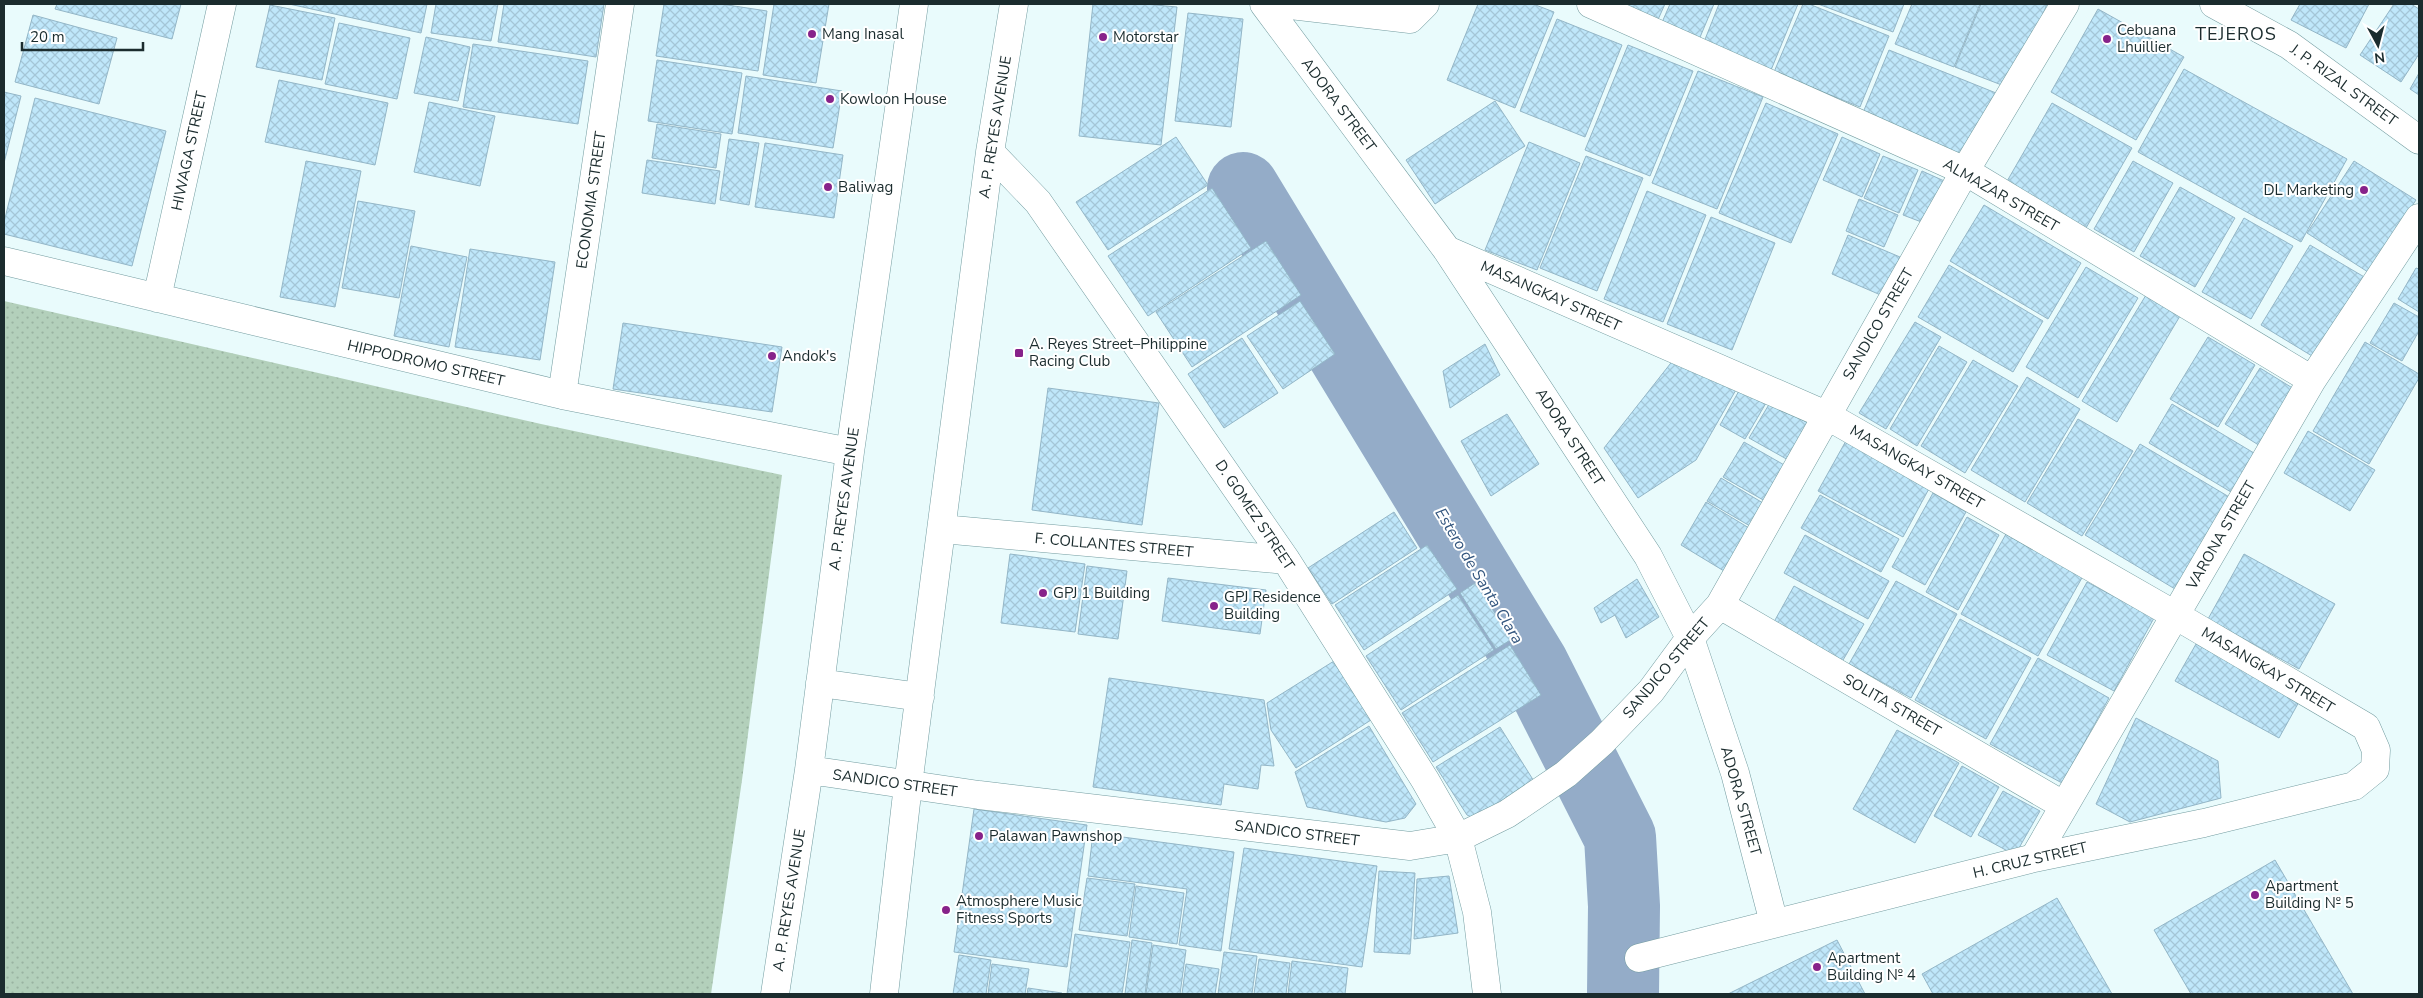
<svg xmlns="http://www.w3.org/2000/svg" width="2423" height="998" font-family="'Nunito Sans',sans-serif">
  <defs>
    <pattern id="grass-dots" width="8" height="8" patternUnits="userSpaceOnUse" patternTransform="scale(1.25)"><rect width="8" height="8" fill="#b3d0bb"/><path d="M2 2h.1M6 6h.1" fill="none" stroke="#99b3a1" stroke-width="1.8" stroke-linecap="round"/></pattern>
    <pattern id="building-cross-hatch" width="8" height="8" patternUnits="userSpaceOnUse" patternTransform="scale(1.25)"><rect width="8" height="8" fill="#bfe7fa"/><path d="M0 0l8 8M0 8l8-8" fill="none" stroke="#a4c6d7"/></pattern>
  </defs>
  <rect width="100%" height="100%" fill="#e9fbfc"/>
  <path fill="url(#grass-dots)" d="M4,301L541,424L782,475L742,780L711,994H4Z"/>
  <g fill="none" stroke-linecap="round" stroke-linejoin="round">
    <path stroke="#94acc8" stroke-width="72" d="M1243,188L1533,665L1620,837L1624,906L1623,994"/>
  </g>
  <path fill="url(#building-cross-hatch)" stroke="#93b6c7" d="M57,4H181L172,39L55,9Z
    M289,4H427L421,33Z
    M436,4H498L491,41L431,33Z
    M504,4H604L596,57L498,42Z
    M664,4H721L767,11L758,71L656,56Z
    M774,4H829L816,83L763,75Z
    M1093,4H1145L1177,7L1161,145L1079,136Z
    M1478,4H1533L1554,12L1515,108L1447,80Z
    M1606,4H1665L1656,24Z
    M1670,4H1714L1698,42L1660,27Z
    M1719,4H1798L1769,75L1702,47Z
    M1803,4H1809L1889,36L1860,107L1774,72Z
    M1818,4H1904L1893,32Z
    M1912,4H1980L1954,67L1895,44Z
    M1981,4H2047L2012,89L1955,67Z
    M2300,4H2369L2346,48L2291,20Z
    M2394,4H2411L2419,9V54L2401,82L2360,55Z
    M270,5L335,18L322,80L256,67Z
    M2098,9L2184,57L2136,140L2051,92Z
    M1188,13L1243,19L1231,127L1175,121Z
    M33,15L117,38L99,104L15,82Z
    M1557,19L1622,45L1585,137L1520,111Z
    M339,23L410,38L397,99L325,84Z
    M426,37L470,47L458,101L414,93Z
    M473,44L588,61L578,124L463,107Z
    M1628,45L1693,71L1650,176L1585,150Z
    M1889,50L1996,93L1969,158L1862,115Z
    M657,60L742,73L732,134L648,121Z
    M2184,69L2347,159L2301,242L2138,152Z
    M1698,71L1763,97L1717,209L1652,183Z
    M2419,73V95L2410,89Z
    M746,76L842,91L833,148L738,133Z
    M279,80L388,103L375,165L265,142Z
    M4,92L21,96L4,163Z
    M35,98L166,131L132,266L4,234V222Z
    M1495,101L1525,146L1435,204L1406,160Z
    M429,102L495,116L480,186L414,172Z
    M1766,103L1838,134L1791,243L1719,213Z
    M2052,103L2132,148L2086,228L2006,183Z
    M657,124L721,134L716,168L652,158Z
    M1176,137L1208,185L1108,250L1076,202Z
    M1842,137L1880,154L1862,197L1823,180Z
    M729,139L759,143L749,205L720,200Z
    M1529,142L1580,163L1537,270L1485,250Z
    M765,143L843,155L834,218L755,207Z
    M1586,156L1643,178L1597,291L1540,268Z
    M1883,156L1918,170L1899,213L1864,198Z
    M647,160L720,171L715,204L642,193Z
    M306,161L361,171L335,307L280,297Z
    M2133,161L2173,183L2134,252L2094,229Z
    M2354,161L2416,200L2368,272L2307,233Z
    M1922,171L1951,184L1932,226L1903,215Z
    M2180,187L2235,218L2195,287L2140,256Z
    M1212,188L1251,248L1148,316L1108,256Z
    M1647,191L1706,215L1663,322L1604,299Z
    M1859,199L1898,215L1884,247L1846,231Z
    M358,201L415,211L399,298L342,288Z
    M1984,205L2081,263L2048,319L1950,261Z
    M1711,217L1775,243L1732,350L1667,324Z
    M2244,218L2293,246L2251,319L2202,292Z
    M1848,235L1900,257L1883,296L1832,274Z
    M1266,241L1301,295L1192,367L1156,312Z
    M2310,245L2366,278L2317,359L2261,325Z
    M411,246L467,257L449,347L394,336Z
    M470,249L555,262L540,360L455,347Z
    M1949,265L2043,321L2013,372L1918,317Z
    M2086,267L2138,298L2078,398L2026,367Z
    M2416,268L2419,269V312L2398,299Z
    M2146,295L2180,316L2117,422L2082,401Z
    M1300,301L1335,354L1283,389L1247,336Z
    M2394,303L2419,317V331L2402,361L2370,343Z
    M1915,322L1941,337L1886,429L1859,413Z
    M623,323L782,347L772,412L613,389Z
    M2208,337L2255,365L2218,427L2170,399Z
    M1242,338L1278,393L1224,428L1188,374Z
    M2365,342L2419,374V378L2369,464L2313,431Z
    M1485,344L1500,375L1450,408L1443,371Z
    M1939,346L1967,362L1917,446L1890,429Z
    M1674,359L1737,388L1696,460L1638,498L1604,448Z
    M1973,360L2018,386L1965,473L1921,446Z
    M2260,368L2299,392L2265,449L2225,424Z
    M2027,377L2080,409L2025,502L1971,470Z
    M1048,388L1159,403L1142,525L1032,510Z
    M1740,389L1766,403L1745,439L1720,425Z
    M1771,401L1811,425L1790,461L1749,438Z
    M2172,404L2264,459L2241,498L2149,443Z
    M1507,414L1539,464L1491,496L1461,441Z
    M2078,419L2133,451L2082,536L2027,503Z
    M2308,431L2375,470L2350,511L2284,473Z
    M1847,439L1931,485L1903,537L1818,491Z
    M1744,442L1786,466L1765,501L1723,477Z
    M2140,444L2236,501L2180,592L2085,535Z
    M1721,478L1763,503L1750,526L1707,501Z
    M1933,493L1966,512L1925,585L1892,567Z
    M1820,495L1899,539L1881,572L1801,528Z
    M1706,502L1749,528L1724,571L1681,545Z
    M1394,512L1417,548L1332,604L1308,568Z
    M1967,517L1999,535L1958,610L1926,592Z
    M2006,534L2083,576L2038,656L1961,614Z
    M1805,535L1889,581L1868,619L1784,573Z
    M1427,545L1457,589L1364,650L1335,605Z
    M1010,554L1085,564L1075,632L1001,623Z
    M2244,554L2335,604L2299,669L2208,619Z
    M1087,566L1127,571L1118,639L1078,634Z
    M1168,578L1266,590L1260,634L1162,621Z
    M1637,579L1659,617L1626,638L1615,615L1601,623L1594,608Z
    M1896,581L1957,614L1911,698L1849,664Z
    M2087,582L2154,618L2114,691L2047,655Z
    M1475,583L1512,639L1496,649L1460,593Z
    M1794,586L1864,624L1839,667L1770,629Z
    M1458,595L1494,650L1401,710L1366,656Z
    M1960,619L2031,658L1986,739L1915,700Z
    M2196,644L2300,700L2279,738L2175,681Z
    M1510,645L1541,695L1433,762L1402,713Z
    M2038,658L2109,698L2062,783L1990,744Z
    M1334,661L1371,720L1296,768L1271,730L1267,703Z
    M1109,678L1264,700L1274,766L1261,765L1258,789L1224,784L1221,805L1093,787Z
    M2136,718L2218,761L2221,798L2130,822L2096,804Z
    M1369,726L1416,804L1405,818L1386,822L1307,807L1295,772Z
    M1500,727L1537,786L1474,818L1467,815L1436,767Z
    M1897,730L1959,763L1915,843L1853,809Z
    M1962,766L1999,787L1971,837L1934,816Z
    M2003,791L2040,811L2015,855L1978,835Z
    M974,809L1087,825L1067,967L954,952Z
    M1093,833L1234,852L1221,951L1179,945L1187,889L1088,876Z
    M1244,848L1377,866L1362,967L1229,949Z
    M2275,860L2353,994H2191L2154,930Z
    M1379,871L1415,873L1410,954L1374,952Z
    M1449,876L1458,933L1414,939L1417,879Z
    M1087,878L1135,884L1127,936L1079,930Z
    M1136,886L1184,893L1177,944L1129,937Z
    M2057,898L2112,994H1933L1922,974Z
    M1075,934L1130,942L1122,994H1067Z
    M1132,940L1152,943L1145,994H1125Z
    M1837,940L1865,994H1728Z
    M1153,945L1186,950L1180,994H1146Z
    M1224,952L1257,956L1252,994H1218Z
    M959,955L991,960L986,994H953Z
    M1259,959L1290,963L1286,994H1254Z
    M1292,961L1348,968L1345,994H1288Z
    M992,964L1029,969L1025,994H988Z
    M1186,964L1219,969L1215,994H1182Z
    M1028,988L1062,993V994H1027Z"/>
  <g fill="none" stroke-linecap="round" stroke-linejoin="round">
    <g stroke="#739ca0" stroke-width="29">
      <path id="minor" d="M1264,4L1447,250L1648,556L1690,638L1735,773L1774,923
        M1282,4L1410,19L1425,4
        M1591,4L1965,171L2312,380
        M990,152L1038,202L1286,560L1425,780L1458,838L1477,912L1487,994
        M1447,250L1826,415L2175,615L2366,727L2376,750L2375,769L2354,786L2204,823L2034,858L1639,958
        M4,261L562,395L850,452
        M157,298L222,4
        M562,395L620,4
        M942,529L1286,560
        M1720,605L2063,805
        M820,683L920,697
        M809,770L979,795L1410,846L1458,838L1507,814L1566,774L1602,742L1651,691L1690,638L1720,605L1965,171L2065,4
        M2034,858L2312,380L2419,218
        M775,994L809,770L850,452L914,4
        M884,994L908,785L990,152L1014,4"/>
    </g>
    <g stroke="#739ca0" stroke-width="29">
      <path id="major" d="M2214,4L2289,45L2419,140"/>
    </g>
    <use href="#minor" stroke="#fff" stroke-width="28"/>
    <use href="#major" stroke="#fff" stroke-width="28"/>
  </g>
  <g fill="#87228a" stroke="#fff" stroke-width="2">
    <circle cx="812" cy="34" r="5"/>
    <circle cx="1103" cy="37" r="5"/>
    <circle cx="2107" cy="39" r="5"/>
    <circle cx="830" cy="99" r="5"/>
    <circle cx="828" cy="187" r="5"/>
    <circle cx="2364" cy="190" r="5"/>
    <rect x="1014" y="348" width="10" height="10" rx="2.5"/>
    <circle cx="772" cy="356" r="5"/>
    <circle cx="1043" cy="593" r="5"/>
    <circle cx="1214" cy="606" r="5"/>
    <circle cx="979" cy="836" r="5"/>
    <circle cx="2255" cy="895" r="5"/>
    <circle cx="946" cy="910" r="5"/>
    <circle cx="1817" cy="967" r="5"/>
  </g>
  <g text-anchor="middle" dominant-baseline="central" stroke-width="4" stroke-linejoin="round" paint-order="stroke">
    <g font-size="15" fill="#1b2c2e" stroke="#fff" text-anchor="start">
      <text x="2117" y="30">Cebuana<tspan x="2117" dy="17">Lhuillier</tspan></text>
      <text x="822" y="34">Mang Inasal</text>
      <text x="1113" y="37">Motorstar</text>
      <text x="840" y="99">Kowloon House</text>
      <text x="838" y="187">Baliwag</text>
      <text x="2354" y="190" text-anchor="end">DL Marketing</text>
      <text x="1029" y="344">A. Reyes Street–Philippine<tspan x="1029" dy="17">Racing Club</tspan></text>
      <text x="782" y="356">Andok's</text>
      <text x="1053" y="593">GPJ 1 Building</text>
      <text x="1224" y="597">GPJ Residence<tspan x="1224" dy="17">Building</tspan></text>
      <text x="989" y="836">Palawan Pawnshop</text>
      <text x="2265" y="886">Apartment<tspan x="2265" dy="17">Building № 5</tspan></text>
      <text x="956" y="901">Atmosphere Music<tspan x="956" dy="17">Fitness Sports</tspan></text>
      <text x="1827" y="958">Apartment<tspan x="1827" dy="17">Building № 4</tspan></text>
    </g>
    <g font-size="15" fill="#1b2c2e" stroke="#fff">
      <text transform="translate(2344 85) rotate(36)">J. P. RIZAL STREET</text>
      <text transform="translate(1339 105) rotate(53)">ADORA STREET</text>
      <text transform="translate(995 127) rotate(-81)">A. P. REYES AVENUE</text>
      <text transform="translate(189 151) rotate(-78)">HIWAGA STREET</text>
      <text transform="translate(2001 195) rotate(30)">ALMAZAR STREET</text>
      <text transform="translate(591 200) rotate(-82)">ECONOMIA STREET</text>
      <text transform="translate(1551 296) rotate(24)">MASANGKAY STREET</text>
      <text transform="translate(1878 324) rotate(-60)">SANDICO STREET</text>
      <text transform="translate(426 363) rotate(13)">HIPPODROMO STREET</text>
      <text transform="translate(1570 437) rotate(57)">ADORA STREET</text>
      <text transform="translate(1917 467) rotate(30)">MASANGKAY STREET</text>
      <text transform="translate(844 499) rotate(-82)">A. P. REYES AVENUE</text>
      <text transform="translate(1255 515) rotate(56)">D. GOMEZ STREET</text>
      <text transform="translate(2221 535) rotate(-60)">VARONA STREET</text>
      <text transform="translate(1114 545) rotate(5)">F. COLLANTES STREET</text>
      <text transform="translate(1666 668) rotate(-50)">SANDICO STREET</text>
      <text transform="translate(2268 670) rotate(31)">MASANGKAY STREET</text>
      <text transform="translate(1892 705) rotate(30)">SOLITA STREET</text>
      <text transform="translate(895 783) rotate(8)">SANDICO STREET</text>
      <text transform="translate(1741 801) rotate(74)">ADORA STREET</text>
      <text transform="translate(1297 833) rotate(7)">SANDICO STREET</text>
      <text transform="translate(2030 860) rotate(-13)">H. CRUZ STREET</text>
      <text transform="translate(789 900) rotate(-81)">A. P. REYES AVENUE</text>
    </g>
    <g font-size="16" font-style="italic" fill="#32557e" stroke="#fff">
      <text transform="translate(1479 576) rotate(59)">Estero de Santa Clara</text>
    </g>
    <g font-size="18" letter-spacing="1" fill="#1b2c2e" stroke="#fff">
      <text x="2236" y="34">TEJEROS</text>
    </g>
  </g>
  <rect width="2423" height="998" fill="none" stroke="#1b2c2e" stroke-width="10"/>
  <g transform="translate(2378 45) rotate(173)" stroke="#ffffff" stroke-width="4" paint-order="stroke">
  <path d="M0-4L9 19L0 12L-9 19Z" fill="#1b2c2e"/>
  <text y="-8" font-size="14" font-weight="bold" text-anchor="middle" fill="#1b2c2e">N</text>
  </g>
  <path d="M22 42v8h121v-8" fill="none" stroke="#1b2c2e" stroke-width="2.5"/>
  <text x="30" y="42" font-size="15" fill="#1b2c2e" stroke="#ffffff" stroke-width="4" paint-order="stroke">20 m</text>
</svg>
